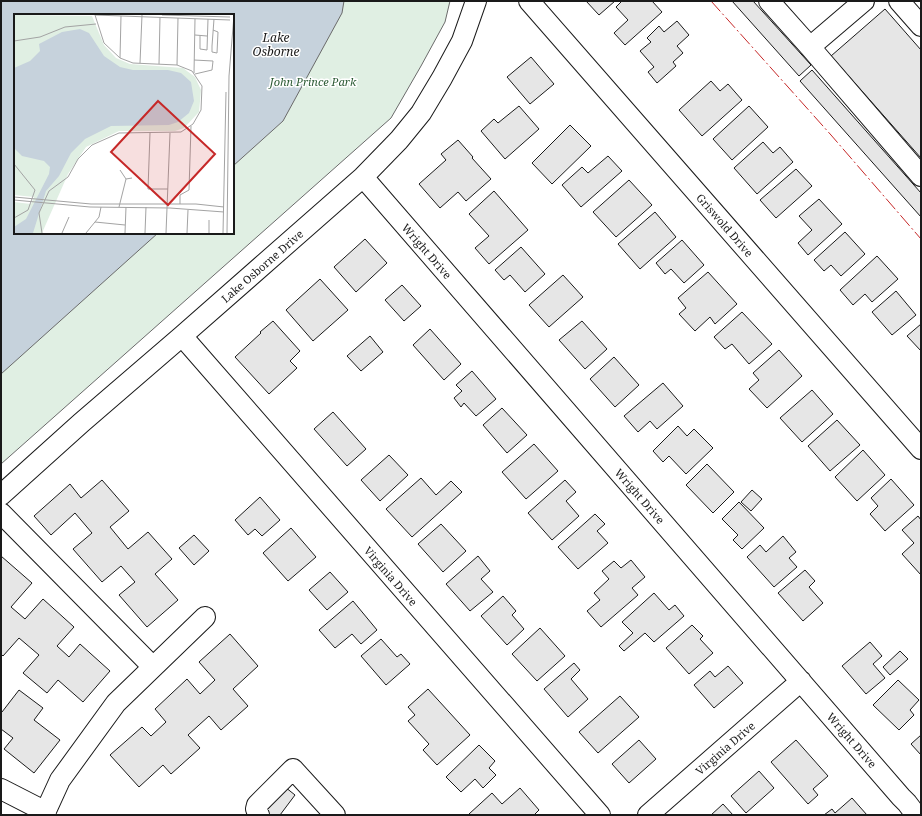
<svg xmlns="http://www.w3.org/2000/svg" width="922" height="816" font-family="'Noto Serif',serif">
  <rect width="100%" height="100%" fill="#fff"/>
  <path fill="#e0efe3" stroke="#6a6a6a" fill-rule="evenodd" d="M1,1H450L445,22L421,66L391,118L1,464ZM15,15H233V233H15Z"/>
  <path fill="#c6d2dc" stroke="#6a6a6a" d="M1,1H344L342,13L283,121L233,166V15H15V233H158L1,374Z"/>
  <path fill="#e6e6e6" stroke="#1a1a1a" d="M586,1H615L599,15Z
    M622,1H652L662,12L625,45L614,33L628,20L616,7Z
    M732,1H753L811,65L799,76Z
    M885,9L921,50V158L831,56Z
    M677,21L689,35L677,46L683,53L673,62L676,66L657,83L648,72L654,67L640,51L651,42L647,38L659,26L664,32Z
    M531,57L554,84L530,104L507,77Z
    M812,70L921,193V217L800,81Z
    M711,81L720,91L728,84L742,100L702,136L679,110Z
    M519,106L539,129L505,159L481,131L494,119L498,123Z
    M749,106L768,127L732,160L713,139Z
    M570,125L591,146L552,184L532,163Z
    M458,140L473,157L472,158L491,179L466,201L458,192L440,208L419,184L446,160L441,154Z
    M763,142L773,153L780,147L793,162L757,194L734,168Z
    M608,156L622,171L581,207L562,185L582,167L588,173Z
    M796,169L812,186L776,218L760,200Z
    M629,180L652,205L616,237L593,212Z
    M494,191L528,230L489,264L475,248L489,236L469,214Z
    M819,199L842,224L808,255L798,243L812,230L799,216Z
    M655,212L676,237L640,269L618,244Z
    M845,232L865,254L841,276L831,265L824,271L814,260Z
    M365,239L387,263L356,292L334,267Z
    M682,240L704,265L684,283L671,269L665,274L656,263Z
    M521,247L545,274L525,292L510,275L504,280L495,270Z
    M877,256L898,279L872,302L865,294L853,305L840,290Z
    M708,272L737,304L715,324L710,317L695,331L679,314L686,308L678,298Z
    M563,275L583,297L549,327L529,305Z
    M320,279L348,310L313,341L286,310Z
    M402,285L421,306L404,321L385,300Z
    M896,291L916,315L892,335L872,312Z
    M742,312L772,344L749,364L732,344L725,349L714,337Z
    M273,321L300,351L290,361L297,368L269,394L235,357L261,333L260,332Z
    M582,321L607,349L585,369L559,340Z
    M921,324V351L907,336Z
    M430,329L461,364L444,380L413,345Z
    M370,336L383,352L361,371L347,356Z
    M779,350L802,376L767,408L749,389L759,380L753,373Z
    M614,357L639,385L615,407L590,379Z
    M472,371L496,399L476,416L464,403L461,407L454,398L462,391L456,385Z
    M663,383L683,406L657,429L650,421L638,432L624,416Z
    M812,390L833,414L802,442L780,418Z
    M502,408L527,435L507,453L483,425Z
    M333,412L366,449L347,466L314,429Z
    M837,420L860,445L830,471L808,446Z
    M678,426L687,436L694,429L713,448L686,474L669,456L663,462L653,451Z
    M534,444L558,471L526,499L502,472Z
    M863,450L885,475L857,501L835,477Z
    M389,455L408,475L380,501L361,480Z
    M707,464L734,492L713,513L686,485Z
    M421,478L436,495L451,481L462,492L412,537L386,509Z
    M891,479L914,505L885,531L870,514L878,506L871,498Z
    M102,480L129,511L110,527L128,549L148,532L172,559L155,574L178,600L147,627L119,595L135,582L121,566L102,582L73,549L92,533L75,513L51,535L34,516L70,484L81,498Z
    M565,480L576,492L566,501L579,516L552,540L528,513Z
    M752,490L762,499L751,511L741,502Z
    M260,497L280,520L262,536L255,529L248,535L235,520Z
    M739,502L764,528L742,549L733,540L738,535L722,519Z
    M595,514L605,524L597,531L608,543L578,569L558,547Z
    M918,516L921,520V575L902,554L914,543L902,530Z
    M441,524L466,551L443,572L418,544Z
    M291,528L316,557L288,581L263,553Z
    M194,535L209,551L194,565L179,548Z
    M783,536L796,552L789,558L797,567L774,587L747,557L760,545L766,552Z
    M1,556L32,583L11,607L25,619L43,599L74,627L57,646L69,657L80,644L110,671L83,702L58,680L47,693L23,673L39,655L19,638L3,656L1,654Z
    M478,556L490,571L481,579L493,592L470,611L446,584Z
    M631,560L645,577L632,588L638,595L601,627L587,611L600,600L594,593L609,579L602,571L614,561L621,568Z
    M805,570L815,581L809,587L823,603L803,621L778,593Z
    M330,572L348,592L327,610L309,590Z
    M654,593L669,610L675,605L684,616L654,642L645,633L624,651L619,646L633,633L622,622Z
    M503,596L516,611L512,615L524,629L507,645L481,616Z
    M353,601L377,630L361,644L352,634L335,648L319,630Z
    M692,625L703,636L700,639L713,653L689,674L666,648Z
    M540,628L565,656L537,681L512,654Z
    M230,634L258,666L233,689L248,706L221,730L209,716L188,735L200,748L171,774L163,765L139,787L110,755L142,727L151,736L166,722L155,709L187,679L200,694L215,680L199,662Z
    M381,639L397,657L401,654L410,664L386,685L361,656Z
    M870,642L882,656L873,664L885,678L866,694L842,666Z
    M900,651L908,659L890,675L883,667Z
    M574,663L580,670L571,679L588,699L568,717L544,689Z
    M728,666L743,683L714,708L694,685L710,671L715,677Z
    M898,680L919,700L910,710L914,715L899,730L873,705Z
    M428,689L470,735L437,765L423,750L429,744L408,721L415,715L408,707Z
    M19,690L43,708L34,720L60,740L34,773L4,749L13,738L1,729V711L2,712Z
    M620,696L639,717L598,753L579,732Z
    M921,735V755L911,744Z
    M639,740L656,759L629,783L612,764Z
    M796,740L828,776L813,789L818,795L808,804L771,762Z
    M479,745L495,761L489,768L496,775L483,788L475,779L461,792L446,777Z
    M759,771L774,788L746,813L731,796Z
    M285,787L295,795L280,815H263Z
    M520,788L539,810L534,815H470L469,814L492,793L502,804Z
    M852,798L867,815H824L832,809L835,813Z
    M723,804L733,815H711Z"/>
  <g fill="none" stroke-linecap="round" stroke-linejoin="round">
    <g stroke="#1a1a1a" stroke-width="22">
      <path id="minor" d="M529,1L921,449
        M769,1L810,47L921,176
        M899,1L921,26
        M810,47L864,1
        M363,177L901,797L907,803L916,815
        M182,336L600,815
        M1,495L81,423L182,336L363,177L399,140L421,113L442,78L462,41L476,1
        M1,513L153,667
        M1,789L46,812
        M44,815L60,780L116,703L205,617
        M259,815L256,809L257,805L293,769L335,815
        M648,815L801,681"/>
    </g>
    <use href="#minor" stroke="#fff" stroke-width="20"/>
    <path stroke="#c62828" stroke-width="1" stroke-dasharray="14 3 2 3" stroke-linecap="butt" d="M711,1L831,135L921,239"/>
  </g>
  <g text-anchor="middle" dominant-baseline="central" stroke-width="3" stroke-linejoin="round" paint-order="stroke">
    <g font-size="11" font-style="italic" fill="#2b5a34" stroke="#fff">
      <text x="313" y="81">John Prince Park</text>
    </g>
    <g font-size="11" fill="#1a1a1a" stroke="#fff">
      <text transform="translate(725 225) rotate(49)">Griswold Drive</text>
      <text transform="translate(427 251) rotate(49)">Wright Drive</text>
      <text transform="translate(262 266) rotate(-41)">Lake Osborne Drive</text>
      <text transform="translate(640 496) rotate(49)">Wright Drive</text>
      <text transform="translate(391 576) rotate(49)">Virginia Drive</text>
      <text transform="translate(852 740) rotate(49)">Wright Drive</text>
      <text transform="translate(725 748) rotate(-41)">Virginia Drive</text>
    </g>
    <g font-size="12" font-style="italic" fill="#1a1a1a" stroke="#fff">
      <text x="276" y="37">Lake<tspan x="276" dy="14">Osborne</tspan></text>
    </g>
  </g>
  <g transform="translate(14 14)">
    <rect width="220" height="220" fill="#fff"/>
    <path d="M0,1L78,2L90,31L102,44L116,50L169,54L181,63L187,76L185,98L170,114L161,117H105L72,133L54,160L28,219H0V188L17,190L20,183L0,181Z" fill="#e0efe3"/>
    <path d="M66,15L75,19L90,42L106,53L119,56H154L167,59L177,68L180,87L175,99L164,108L155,111L97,112L71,125L57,139L45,162L32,177L19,219H0V213L12,205L35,160L36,153L30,147L8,142L0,134V54L16,47L26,37L25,30L48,18Z" fill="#c6d2dc"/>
    <path fill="none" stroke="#a3a3a3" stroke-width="1" d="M81,1L216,6M148,1L216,3M199,16L204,18L203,39L198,38V32L200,5M181,21L193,22M186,22V35L193,36L194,5M0,27L26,23L51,13L82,10M106,44L107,2M180,46L199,47L198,56L181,60M126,49L128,1M145,50L146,3M163,51L164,4M180,59L181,5M136,119L134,175H154M0,150L21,176L14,196L0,204M106,156L112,165L118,164M0,183L77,190H182L210,193M0,186L76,193L156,194L210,198M166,190V181L175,176L177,112M105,193L112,165M81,208L111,211M28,219L25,199L35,177L54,163L64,145L78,131L105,119L167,118L179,110L187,96L188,72L178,57L163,51L119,49L106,44L90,29L81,1M48,219L55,203M72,219L85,203L87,193M111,219L112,193M131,219L132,193M152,219L156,119M173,219L174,196M195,219V206M209,219L212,78M213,219L215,62L220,1"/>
    <path fill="#c62828" fill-opacity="0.15" stroke="#c62828" stroke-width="2" d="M144,87L201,140L154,191L97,138Z"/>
    <rect width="220" height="220" fill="none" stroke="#1a1a1a" stroke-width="2"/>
  </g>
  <rect width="922" height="816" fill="none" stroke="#1a1a1a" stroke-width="4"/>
</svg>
